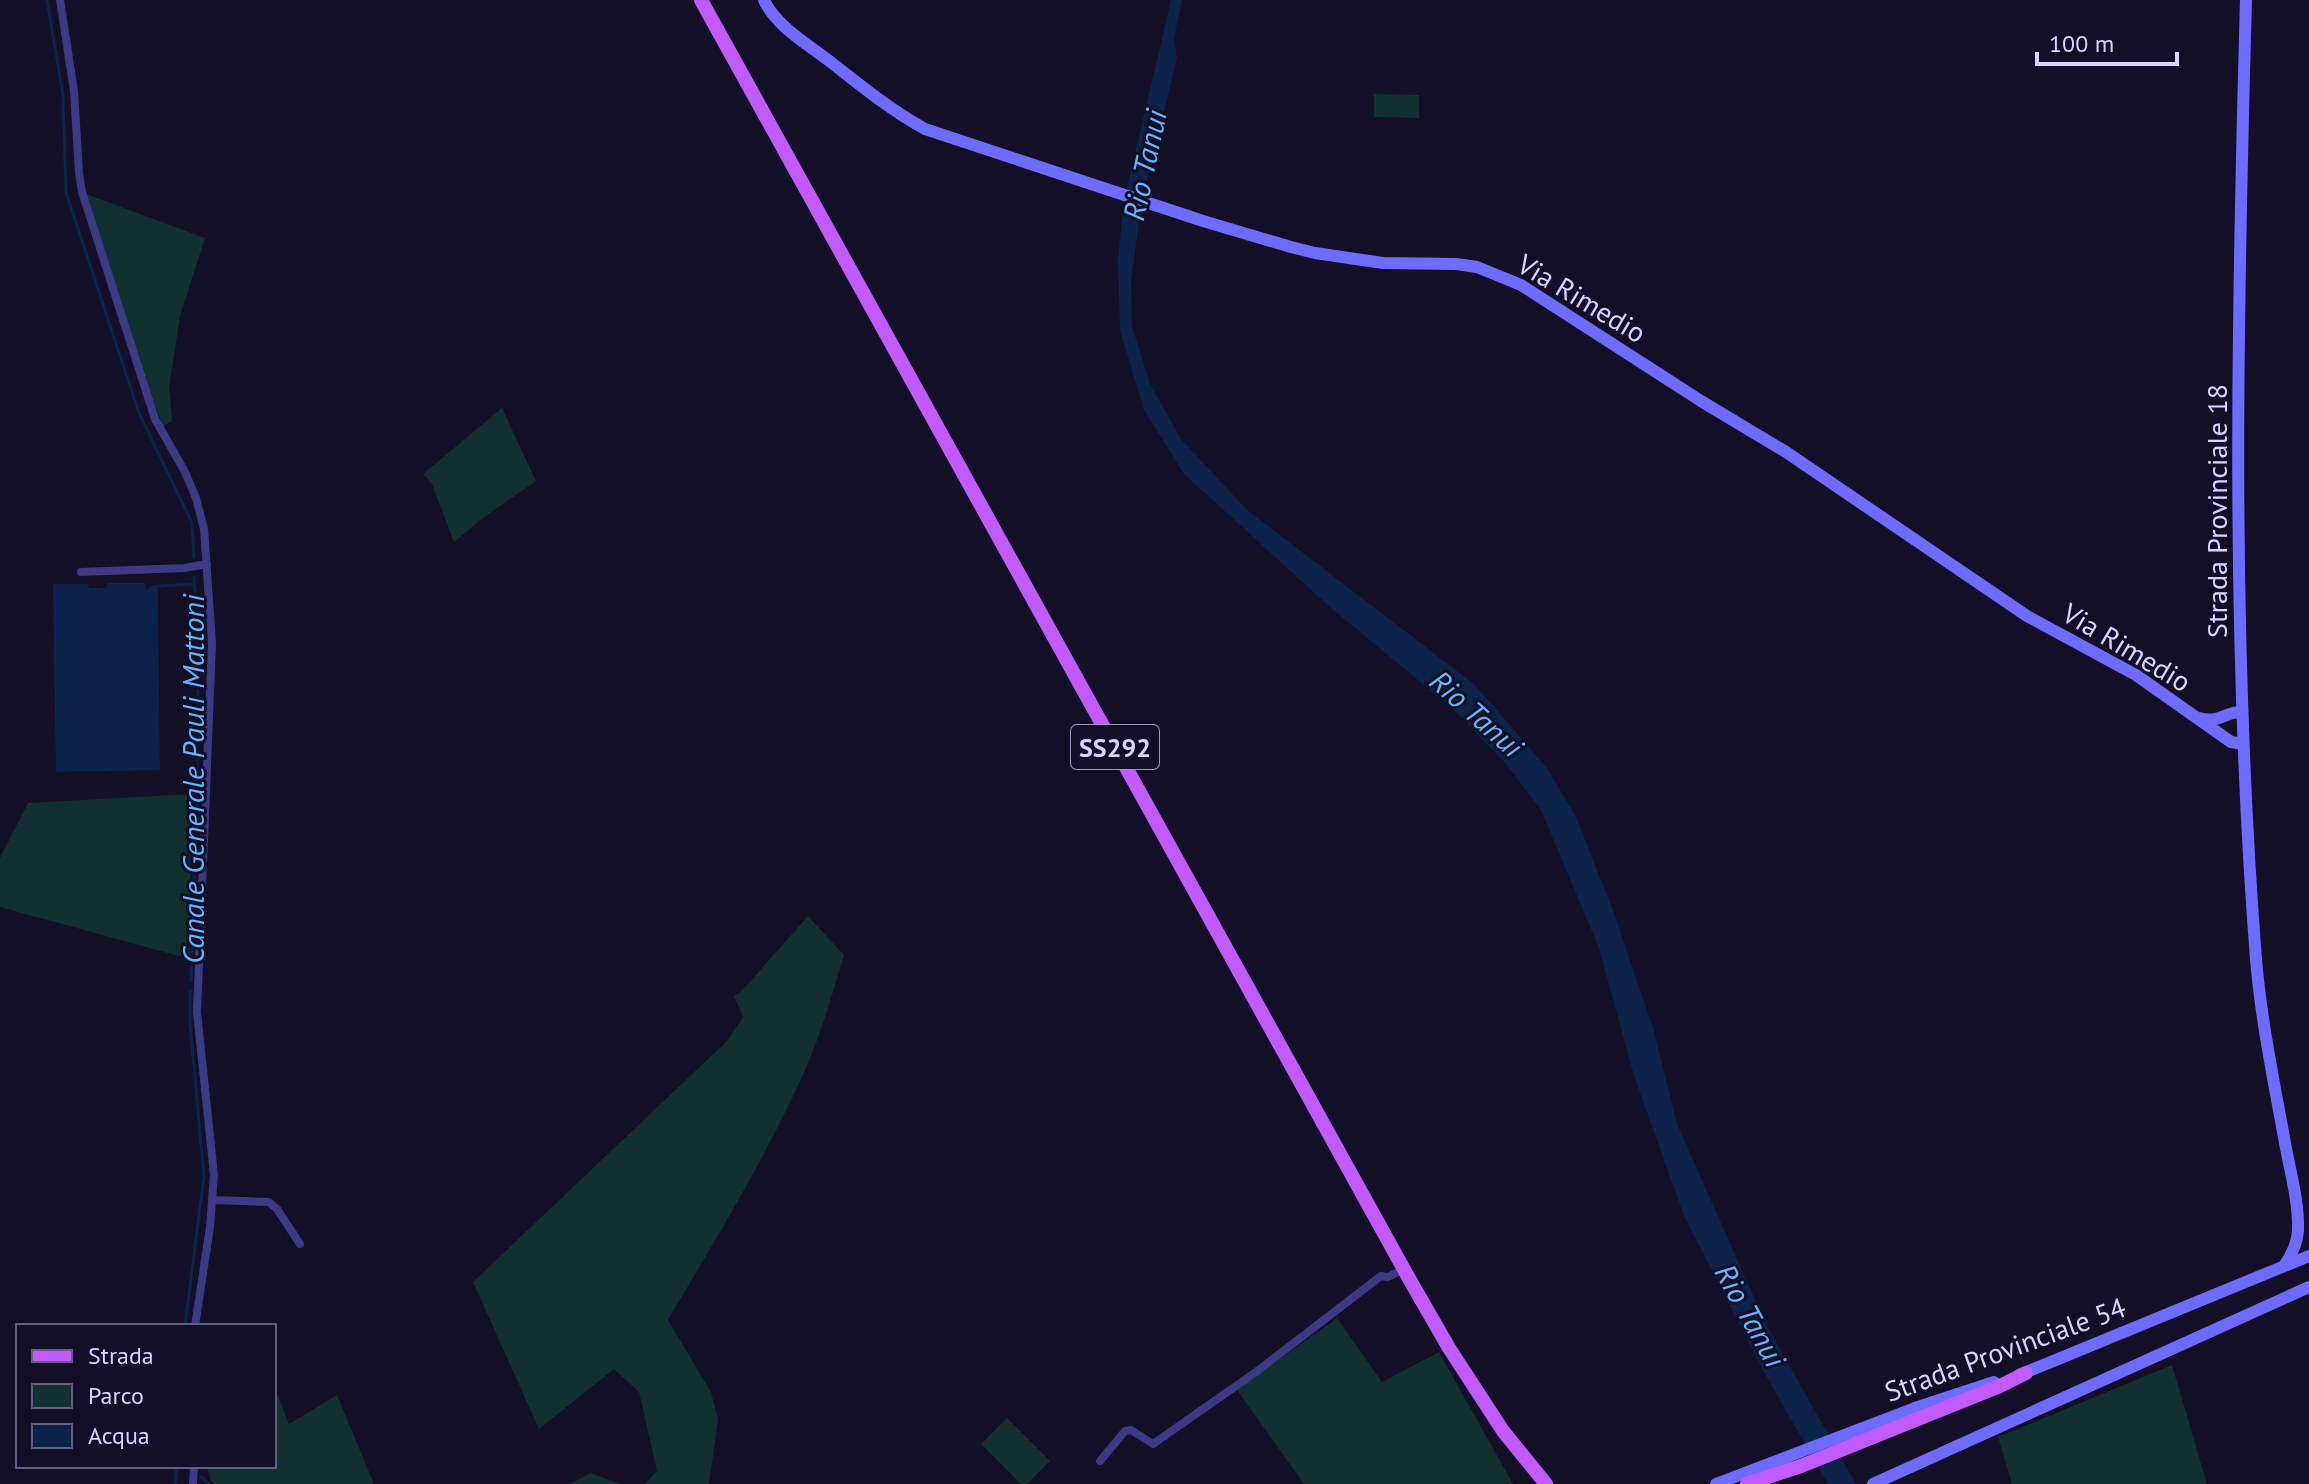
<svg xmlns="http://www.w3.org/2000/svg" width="2309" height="1484" font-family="'PT Sans',sans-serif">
  <rect width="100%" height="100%" fill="#130f26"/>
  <path fill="#12302f" d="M1374,94L1419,95V118L1374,117Z
    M86,194L205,238L180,316L169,387L172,421L163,426L141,370Z
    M502,408L536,481L484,517L454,542L432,484L423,474Z
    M191,794L190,959L0,907V858L28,803Z
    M808,916L844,955C832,995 820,1038 802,1077C764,1161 715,1240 668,1320L711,1392L718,1420L709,1484H645L657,1471L639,1392L614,1369L539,1429L473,1282L727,1041L743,1017L734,996L740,993Z
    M1337,1318L1382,1382L1439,1352L1513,1484H1304L1237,1390Z
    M2172,1365L2207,1484H2012L1998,1437Z
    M274,1385L289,1424L337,1395L374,1484H214L210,1479L207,1466H274Z
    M1007,1418L1050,1461L1027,1484H1021L981,1444Z
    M591,1473L620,1484H570Z"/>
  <path fill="#0c2248" d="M1171,0H1182L1174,38L1177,58L1141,206L1131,281L1132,326L1150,384L1181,439L1246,509L1474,684L1547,768L1576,817L1613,910L1654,1031L1677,1124L1765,1322L1856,1484H1828L1766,1376L1684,1216L1634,1076L1599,948L1541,810L1507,765L1454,710L1331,608L1184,474L1144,410L1120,330L1118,259L1124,200Z
    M107,583H145L146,590L154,585L158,586L160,770L56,772L53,584H88L89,588H106Z"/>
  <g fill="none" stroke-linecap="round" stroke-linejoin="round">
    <path stroke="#0c2248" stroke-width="3" d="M47,0L63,95L66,192L139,413L192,523L194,558
      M158,586L194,584
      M191,981C195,847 203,711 194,577
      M185,1326L204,1176L190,1024V991
      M201,1477L209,1484
      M175,1484L177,1466"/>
    <path stroke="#3d3a85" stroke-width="8" d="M60,0L74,91L79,173L82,192L155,419L185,472L196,498L204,529L212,643L197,1012L214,1175L210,1227L195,1326
      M81,572L184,568L207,564
      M213,1200L269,1202L277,1209L300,1244
      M1100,1461L1125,1431L1131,1430L1153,1444L1256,1372L1381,1276L1388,1277L1404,1269
      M193,1484L194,1466"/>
    <path stroke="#6f6bff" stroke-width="12" d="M764,0C776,26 806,43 828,60C859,84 890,110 925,129L1203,221L1291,247L1315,253L1383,263L1456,264L1477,267L1521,285L1701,401L1786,452L2027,616L2136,675L2231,742L2243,744
      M2246,0C2237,320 2231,640 2256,959C2261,1020 2274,1082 2285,1143C2290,1171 2299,1202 2298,1231C2297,1244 2291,1256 2284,1266
      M2199,718C2221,724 2225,711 2242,712
      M2019,1375L2309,1256
      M1716,1484L1915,1408L1994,1382
      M1873,1484L2309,1287"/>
    <path stroke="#c25bff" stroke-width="14" d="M701,0L1411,1282L1449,1348L1503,1431L1546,1484
      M1747,1484L1801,1466L2000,1386L2026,1373"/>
  </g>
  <g text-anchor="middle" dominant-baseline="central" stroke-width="6" stroke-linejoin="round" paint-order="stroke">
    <rect fill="#130f26" stroke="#9e99be" stroke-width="2" x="1071" y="725" width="88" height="44" rx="6"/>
    <g font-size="26" font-weight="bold" fill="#d9d4ff">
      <text x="1115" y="747">SS292</text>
    </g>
    <g font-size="28" fill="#d9d4ff" stroke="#130f26">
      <text transform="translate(1582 298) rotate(31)">Via Rimedio</text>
      <text transform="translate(2216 511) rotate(-90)">Strada Provinciale 18</text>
      <text transform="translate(2127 647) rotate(31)">Via Rimedio</text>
      <text transform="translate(2005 1349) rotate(-20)">Strada Provinciale 54</text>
    </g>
    <g font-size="30" font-style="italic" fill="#62b6ff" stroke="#130f26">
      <text transform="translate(1144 165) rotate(-78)">Rio Tanui</text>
      <text transform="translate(1477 713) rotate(42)">Rio Tanui</text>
      <text transform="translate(192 779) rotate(-90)">Canale Generale Pauli Mattoni</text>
      <text transform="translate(1751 1315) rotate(61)">Rio Tanui</text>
    </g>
  </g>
  <rect x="16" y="1324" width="260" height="144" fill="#130f26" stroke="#625e7d" stroke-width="2"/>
  <rect x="32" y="1350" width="40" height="12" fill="#c25bff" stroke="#625e7d" stroke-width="2"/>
  <text x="88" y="1364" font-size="24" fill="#d9d4ff">Strada</text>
  <rect x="32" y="1384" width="40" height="24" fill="#12302f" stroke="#625e7d" stroke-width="2"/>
  <text x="88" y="1404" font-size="24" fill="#d9d4ff">Parco</text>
  <rect x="32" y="1424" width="40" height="24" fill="#0c2248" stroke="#625e7d" stroke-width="2"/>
  <text x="88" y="1444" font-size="24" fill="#d9d4ff">Acqua</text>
  <path d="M2037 52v12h140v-12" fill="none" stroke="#d9d4ff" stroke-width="4"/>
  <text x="2049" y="52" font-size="24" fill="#d9d4ff" stroke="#130f26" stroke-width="6" paint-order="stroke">100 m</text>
</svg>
